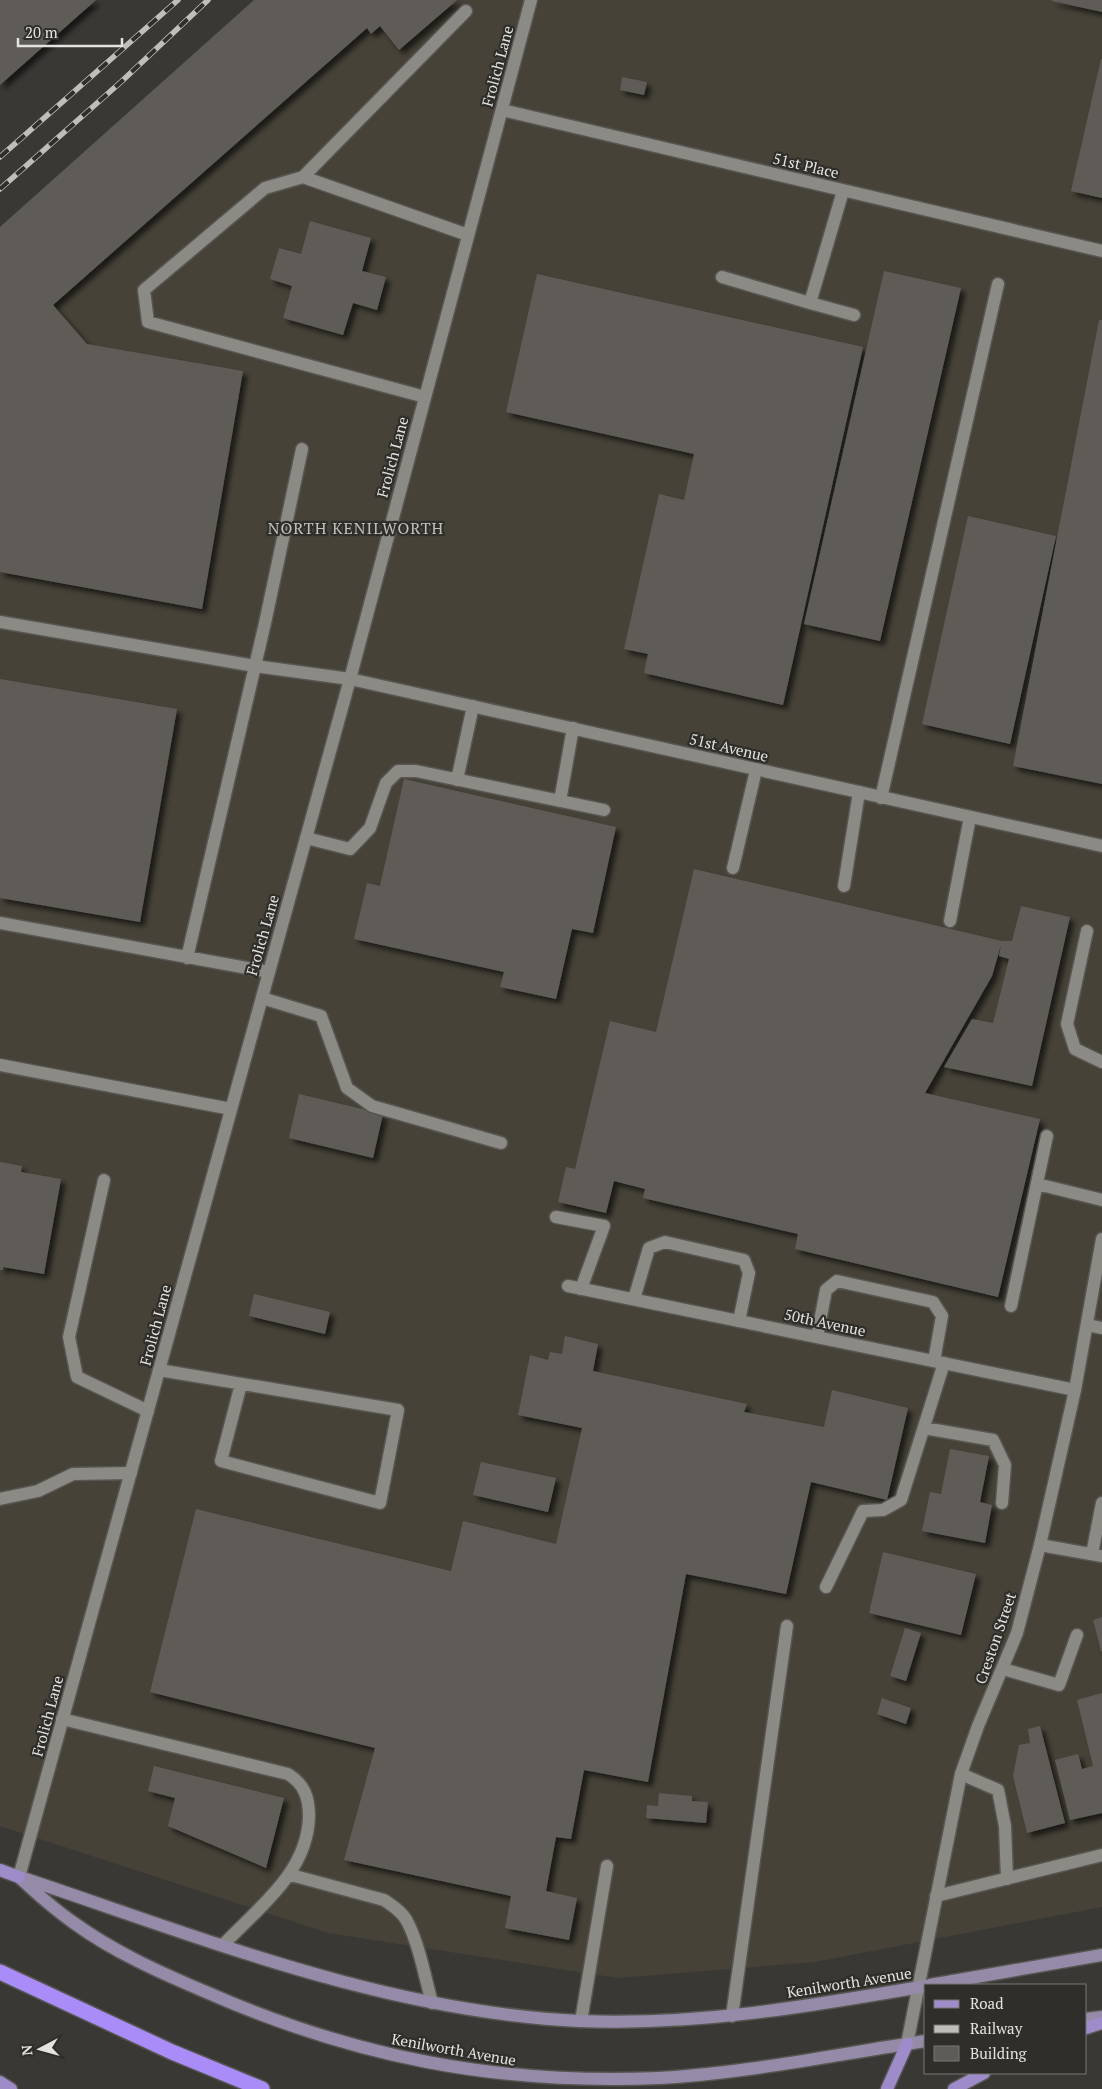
<svg xmlns="http://www.w3.org/2000/svg" width="1102" height="2089" font-family="'PT Serif',serif">
  <defs>
    <filter id="shadow"><feDropShadow dx="4.5" dy="4.5" stdDeviation="2.5" flood-color="#0009"/></filter>
  </defs>
  <rect width="100%" height="100%" fill="#393834"/>
  <path fill="#464238" d="M263,0H1102V1907L815,1962L618,1978L328,1933L0,1826V233Z"/>
  <path fill="#5e5c58" filter="url(#shadow)" d="M0,0H96L0,85Z
    M254,0H457L399,50L380,26L371,34L367,28L53,305L87,344L243,371L202,609L0,572V227Z
    M1052,0H1102V12L1052,1Z
    M1101,59H1102V198L1071,191Z
    M622,77L647,82L644,95L620,90Z
    M310,221L371,238L362,271L386,277L377,310L353,303L343,335L283,318L292,286L270,279L279,248L301,254Z
    M884,271L961,288L880,641L804,624Z
    M537,274L863,347L783,705L644,673L648,654L624,649L659,494L684,500L694,454L506,412Z
    M1099,320H1102V784L1013,766Z
    M968,516L1056,536L1010,744L922,724Z
    M0,679L177,709L140,922L0,898Z
    M404,779L616,827L593,933L572,929L556,999L500,987L504,972L354,939L367,883L380,886Z
    M694,869L1002,941H1012L1021,906L1070,917L1032,1086L944,1067L972,1019L993,1023L1009,959L999,956L1001,945L992,976L925,1093L1040,1119L998,1297L795,1249L798,1234L643,1198L645,1189L614,1181L606,1213L558,1202L566,1167L575,1169L610,1021L656,1032Z
    M299,1094L383,1114L373,1158L289,1138Z
    M0,1162L22,1166L21,1172L61,1179L44,1274L3,1267V1270H0Z
    M254,1294L330,1312L325,1334L249,1316Z
    M565,1336L598,1344L593,1371L747,1404L744,1412L824,1427L832,1390L908,1408L887,1500L811,1482L786,1594L686,1574L648,1782L584,1770L571,1839L556,1837L546,1891L577,1898L569,1940L505,1928L511,1896L344,1860L375,1748L150,1692L196,1509L451,1571L463,1521L556,1544L582,1428L518,1415L530,1355L548,1360L550,1352L562,1354Z
    M950,1449L989,1456L980,1502L992,1505L985,1543L922,1531L930,1492L941,1494Z
    M481,1462L556,1478L548,1512L473,1495Z
    M883,1552L976,1574L961,1635L869,1613Z
    M1102,1617V1651H1101L1093,1620Z
    M905,1628L921,1633L906,1681L890,1676Z
    M1102,1693V1813L1070,1820L1055,1760L1078,1754L1082,1769L1093,1766L1077,1700Z
    M882,1698L911,1708L906,1724L877,1714Z
    M1040,1726L1065,1823L1027,1833L1013,1776L1019,1745L1030,1743L1028,1729Z
    M154,1766L284,1798L266,1868L168,1826L175,1798L148,1791Z
    M659,1793L692,1796V1801L708,1802L706,1823L646,1818L647,1805L658,1806Z"/>
  <g fill="none" stroke-linecap="round" stroke-linejoin="round">
    <g stroke="#575652" stroke-width="15">
      <path id="lane" d="M303,177L466,11
        M722,277L810,303L843,191
        M810,303L854,315
        M425,397L148,322L144,290L265,188L303,177L468,235
        M0,622L255,666L350,679
        M457,780L473,706
        M881,798L998,284
        M560,801L573,728
        M306,838L350,849L370,828L386,783L398,771H416L604,810
        M733,868L756,770
        M844,886L859,792
        M950,921L970,817
        M0,923L269,972
        M1087,931L1067,1024L1075,1049L1102,1062
        M187,958L265,623L302,449
        M262,998L321,1016L347,1088L372,1106L501,1143
        M0,1065L231,1109
        M104,1180L69,1337L77,1377L148,1411
        M1037,1184L1102,1200
        M556,1217L604,1226L581,1289
        M634,1299L649,1248L665,1242L744,1260L749,1273L739,1321
        M1011,1306L1047,1136
        M1087,1325L1102,1328
        M817,1337L826,1290L837,1281L933,1302L942,1316L934,1361
        M159,1370L398,1410L380,1503L221,1461L241,1384
        M924,1428L993,1440L1005,1465L1002,1503
        M0,1499L38,1491L73,1474L131,1473
        M1040,1545L1102,1556
        M1092,1554L1102,1503
        M826,1587L863,1511L883,1510L901,1500L944,1363
        M1003,1669L1059,1685L1077,1635
        M62,1719L288,1774C304,1784 309,1797 309,1816C308,1872 259,1907 223,1945
        M961,1774L998,1790L1005,1826L1007,1879
        M291,1875L384,1900C393,1906 402,1912 407,1921C419,1944 425,1977 432,2003
        M936,1896L1102,1855
        M732,2016L787,1626
        M581,2021L607,1866"/>
    </g>
    <g stroke="#575652" stroke-width="15">
      <path id="street" d="M502,110L1102,251
        M350,679L1102,846
        M568,1286L1075,1390
        M19,1877L350,679L531,0
        M907,2044L961,1774L978,1726L1017,1633L1040,1545L1075,1390L1102,1239"/>
    </g>
    <g stroke="#575652" stroke-width="15">
      <path id="secondary" d="M19,1877C36,1893 54,1909 74,1923C114,1952 161,1973 206,1992C354,2057 497,2085 659,2078C749,2073 837,2054 926,2041
        M23,1878C205,1939 387,2012 580,2021C696,2026 811,2006 926,1986
        M930,1985L1102,1955
        M1086,2019L1102,2017"/>
    </g>
    <g stroke="#575652" stroke-width="15">
      <path id="primary" d="M0,1870L19,1877
        M1086,2028L1102,2023
        M0,2082L11,2089
        M887,2089L907,2044
        M954,2089L984,2073"/>
    </g>
    <g stroke="#575652" stroke-width="18">
      <path id="highway" d="M0,1972L172,2052L262,2089"/>
    </g>
    <use href="#lane" stroke="#8c8a85" stroke-width="12"/>
    <use href="#street" stroke="#8c8a85" stroke-width="12"/>
    <use href="#secondary" stroke="#958ba8" stroke-width="12"/>
    <use href="#primary" stroke="#9e8bca" stroke-width="12"/>
    <use href="#highway" stroke="#aa8cf8" stroke-width="15"/>
    <g stroke="#bfbebb" stroke-width="5.5">
      <path id="rail" d="M0,157L178,0
        M0,189L122,81L208,0"/>
    </g>
    <use href="#rail" stroke="#2f2e2a" stroke-width="4" stroke-dasharray="11" stroke-linecap="butt"/>
  </g>
  <g text-anchor="middle" dominant-baseline="central" stroke-width="4.5" stroke-linejoin="round" paint-order="stroke">
    <g font-size="15" fill="#e4e3e0" stroke="#2f2e2a">
      <text transform="translate(497 66) rotate(-75)">Frolich Lane</text>
      <text transform="translate(806 165) rotate(13)">51st Place</text>
      <text transform="translate(392 457) rotate(-75)">Frolich Lane</text>
      <text transform="translate(729 747) rotate(13)">51st Avenue</text>
      <text transform="translate(262 935) rotate(-74)">Frolich Lane</text>
      <text transform="translate(825 1322) rotate(12)">50th Avenue</text>
      <text transform="translate(155 1325) rotate(-75)">Frolich Lane</text>
      <text transform="translate(995 1638) rotate(-71)">Creston Street</text>
      <text transform="translate(47 1716) rotate(-75)">Frolich Lane</text>
      <text transform="translate(849 1982) rotate(-9)">Kenilworth Avenue</text>
      <text transform="translate(454 2049) rotate(10)">Kenilworth Avenue</text>
    </g>
    <g font-size="16" letter-spacing="1" fill="#c2c0bb" stroke="#2f2e2a">
      <text x="356" y="528">NORTH KENILWORTH</text>
    </g>
  </g>
  <rect x="924" y="1984" width="162" height="90" fill="#2f2e2a" stroke="#777673"/>
  <rect x="934" y="2000" width="25" height="8" fill="#9e8bca" stroke="#777673"/>
  <text x="970" y="2009" font-size="15" fill="#e4e3e0">Road</text>
  <rect x="934" y="2025" width="25" height="8" fill="#bfbebb" stroke="#777673"/>
  <text x="970" y="2034" font-size="15" fill="#e4e3e0">Railway</text>
  <rect x="934" y="2046" width="25" height="15" fill="#5e5c58" stroke="#777673"/>
  <text x="970" y="2059" font-size="15" fill="#e4e3e0">Building</text>
  <g transform="translate(40 2049) rotate(264)" stroke="#2f2e2a" stroke-width="4" paint-order="stroke">
  <path d="M0-4L9 19L0 12L-9 19Z" fill="#e4e3e0"/>
  <text y="-8" font-size="14" font-weight="bold" text-anchor="middle" fill="#e4e3e0">N</text>
  </g>
  <path d="M18 38v8h104v-8" fill="none" stroke="#e4e3e0" stroke-width="2.5"/>
  <text x="25" y="38" font-size="15" fill="#e4e3e0" stroke="#2f2e2a" stroke-width="4" paint-order="stroke">20 m</text>
</svg>
